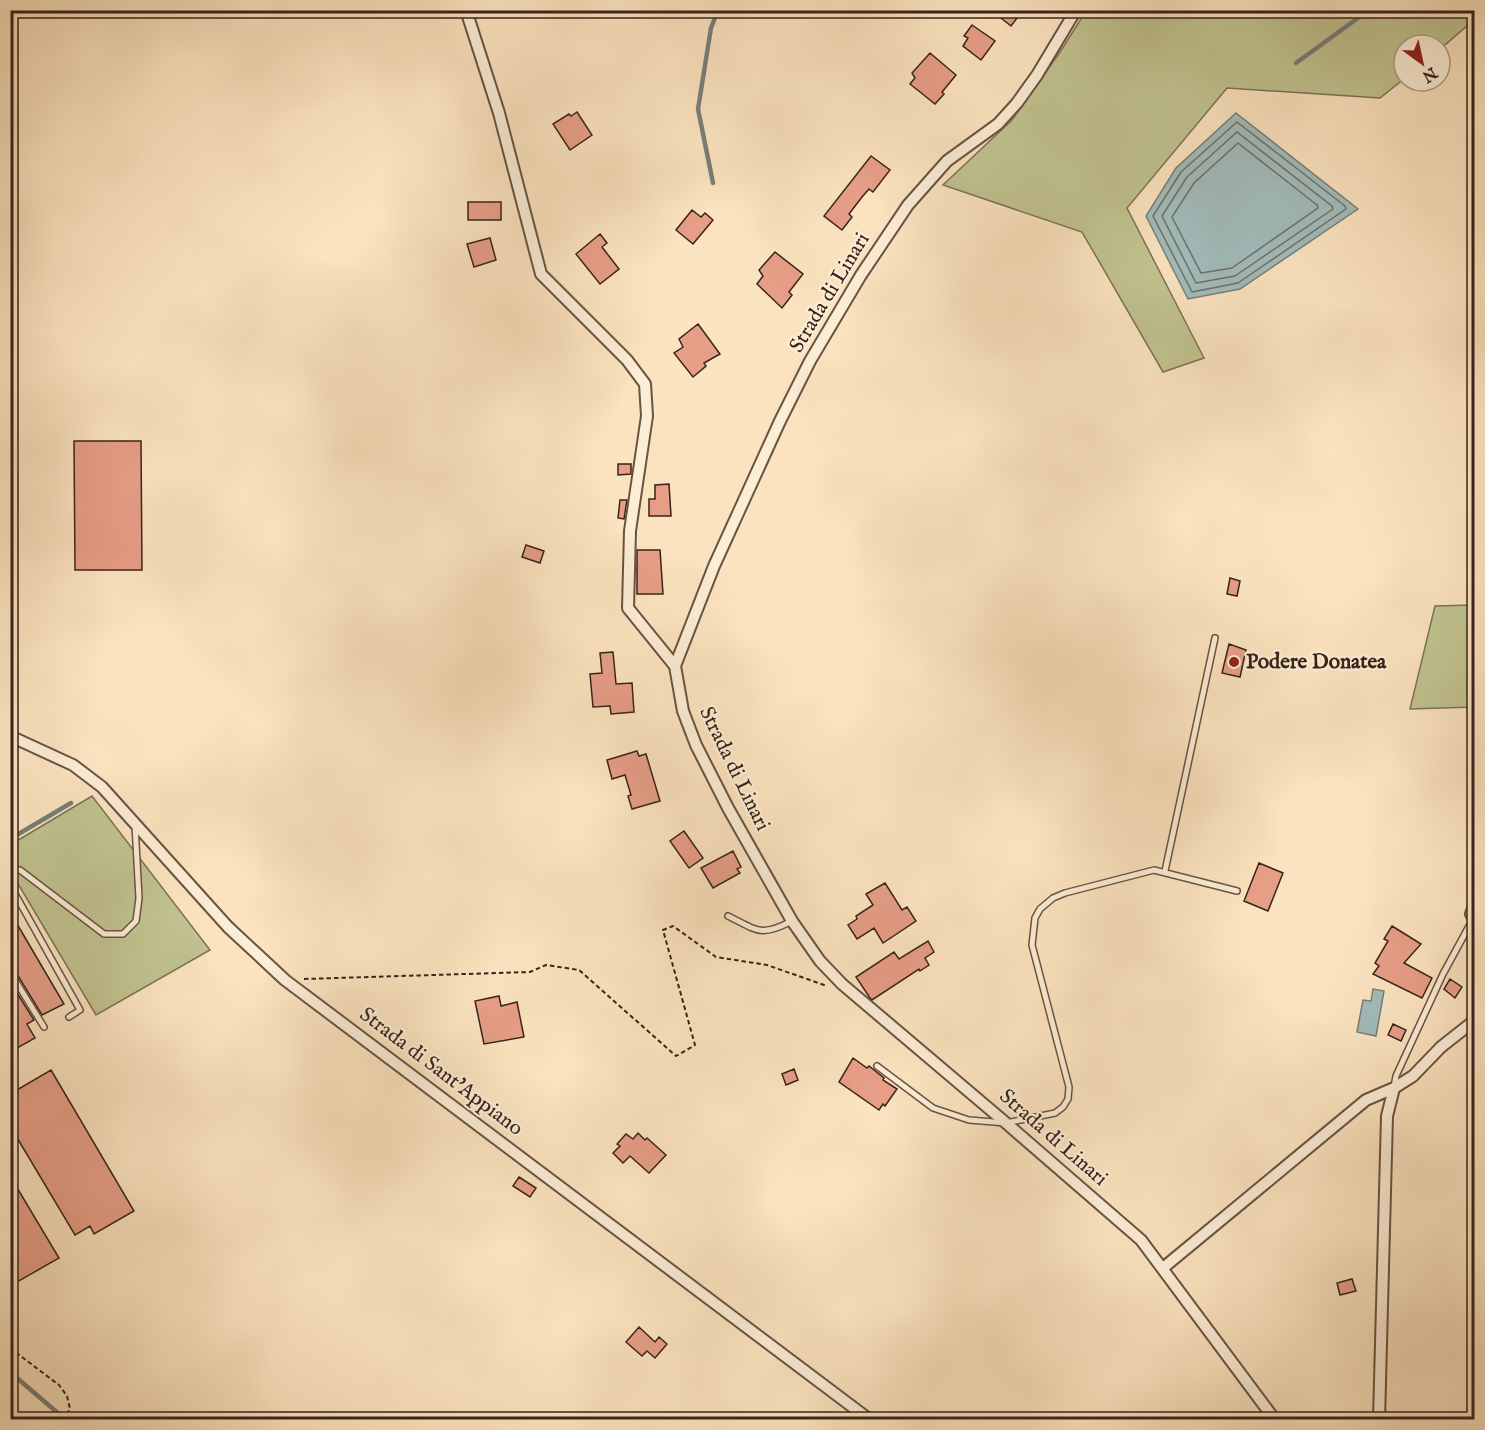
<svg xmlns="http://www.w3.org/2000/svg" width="1485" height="1430" font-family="'IM FELL English',serif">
  <rect width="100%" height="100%" fill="#fbe3bf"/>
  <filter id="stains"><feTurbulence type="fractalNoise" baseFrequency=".00333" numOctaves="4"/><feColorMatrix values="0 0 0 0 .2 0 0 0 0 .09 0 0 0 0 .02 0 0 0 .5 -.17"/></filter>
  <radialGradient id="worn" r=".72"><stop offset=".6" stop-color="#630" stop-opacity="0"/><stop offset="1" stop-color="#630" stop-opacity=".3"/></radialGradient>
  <path fill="#c1c390" stroke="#7c7355" stroke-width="1.5" d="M1086,11L1474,10V20L1440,49V45H1404V79L1380,98L1227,88L1127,208L1204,358L1163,372L1082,232L943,185L1012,120L1060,52Z
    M1474,605V707L1410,709L1435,606Z
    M92,796L210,950L96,1015L11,872L10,845Z"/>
  <path fill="#a2bcbb" stroke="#787f7b" stroke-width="1.5" d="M1236,113L1358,209L1240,289L1188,299L1146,216L1176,168Z
    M1373,989L1384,991L1376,1036L1357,1032L1363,1000L1371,1001Z"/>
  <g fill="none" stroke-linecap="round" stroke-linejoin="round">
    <path stroke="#6d706a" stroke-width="1.5" d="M1237,122L1345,206L1346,209L1238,283L1192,292L1153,216L1181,172Z
      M1237,132L1332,206L1333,209L1235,276L1196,283L1162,216L1187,177Z
      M1238,143L1317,205L1318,208L1232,268L1201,273L1172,217L1194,183Z"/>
    <path stroke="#787f7b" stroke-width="4.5" d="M1296,63L1369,10
      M713,183L698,109L711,28L718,10
      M10,839L71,803
      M10,1372L66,1420"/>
  </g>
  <path fill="#e79e87" stroke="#38231a" stroke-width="1.5" d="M991,10H1023L1011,26Z
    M972,25L995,41L981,60L963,46L968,38L964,36Z
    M930,53L956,75L942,92L944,94L935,104L910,84L915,78L912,73Z
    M577,112L592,135L570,150L553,124L569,114L571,116Z
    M871,156L890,170L873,192L869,189L862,197L849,214L852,217L842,230L824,216Z
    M468,202H501V220H468Z
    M692,210L701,217L705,213L713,220L693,244L676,230Z
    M600,234L607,243L602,247L619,269L600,284L576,254Z
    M490,238L496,260L474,267L467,244Z
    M775,252L803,274L789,292L792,295L782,308L757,284L763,276L759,270Z
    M698,324L720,354L704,363L706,366L693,377L674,353L683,347L679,339Z
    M74,441H141L142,570H75Z
    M618,464H631V474L618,475Z
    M669,484L671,516H649V499H655V485Z
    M620,500H627L624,519L618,518Z
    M526,545L544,551L540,563L522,557Z
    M637,550H660L663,594H637Z
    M1230,578L1240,581L1237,596L1227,594Z
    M1229,644L1246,650L1240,677L1222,673Z
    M613,652L616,684L632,683L634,712L611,714L610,706L593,707L590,674L602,673L600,653Z
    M637,751L639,756L646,754L660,801L632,809L628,796L631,795L625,775L612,779L607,760Z
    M684,831L703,858L689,868L670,841Z
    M733,851L741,867L737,869L740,873L713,888L701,868Z
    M1259,863L1283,873L1268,911L1244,901Z
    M885,883L902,910L907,907L916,921L883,943L874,928L857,939L848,925L857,919L856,916L873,905L866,894Z
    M10,912L64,1004L42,1015L14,969L10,967Z
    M1392,926L1421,944L1404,963L1432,978L1422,998L1373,974L1379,966L1375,963L1388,941L1384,939Z
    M928,941L934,952L925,958L929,965L920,971L919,969L872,1000L870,998L856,977L894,952L899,959Z
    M1450,979L1462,987L1455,998L1444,989Z
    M10,982L34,1020L27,1024L35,1038L10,1052Z
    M499,996L501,1006L517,1002L524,1037L484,1044L475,1001Z
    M1393,1024L1406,1030L1401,1041L1388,1035Z
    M853,1058L867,1068L869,1066L884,1078L883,1080L897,1089L885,1106L883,1104L879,1110L839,1082Z
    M794,1069L798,1080L786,1085L782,1074Z
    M51,1070L134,1211L94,1234L90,1226L75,1235L10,1126V1094Z
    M638,1133L645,1140L647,1138L666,1155L649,1173L630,1156L623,1163L613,1153L620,1146L617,1144L626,1134L633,1139Z
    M10,1176L59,1258L10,1286Z
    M519,1177L536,1188L530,1197L513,1186Z
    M1352,1279L1356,1291L1340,1295L1337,1283Z
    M639,1327L655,1342L659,1337L667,1344L655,1358L647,1351L642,1356L626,1342Z"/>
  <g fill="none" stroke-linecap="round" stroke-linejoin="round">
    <g stroke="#695343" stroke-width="8">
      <path id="service" d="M10,871L20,870L104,934H123L136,921L139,898L135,825
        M1165,871L1215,638
        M10,885L80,1010L69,1017
        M728,916C758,931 761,937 792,921
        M10,972L44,1027
        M877,1066L933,1108L969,1120L1006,1123L1055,1113L1063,1107L1068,1099L1069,1087L1032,945L1035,918L1040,909L1053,898L1065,893L1154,870L1237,891
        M1394,1087L1396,1076L1443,974L1474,917"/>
    </g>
    <g stroke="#695343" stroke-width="14">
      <path id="minor" d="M466,10L499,113L541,274L627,360L645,384L647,416L630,531L628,608L675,666
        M1076,10L1037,75L1017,103L998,124L947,161L908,205L861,275L810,361L780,421L714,566L675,666L683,711L696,745L728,808L792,921L820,961L842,984L1006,1123L1141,1240L1275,1420
        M10,736L73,765L102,787L228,927L285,980L870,1420
        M1474,906L1471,914L1474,918
        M1163,1268L1366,1100L1394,1088L1413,1076L1441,1047L1474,1021
        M1379,1420L1387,1116L1394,1088"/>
    </g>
    <path stroke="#38231a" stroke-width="2" stroke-dasharray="4.5 3" stroke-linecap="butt" d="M304,979L530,972L546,965L579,970L676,1056L695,1045L663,930L673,926L716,957L767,965L827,986
      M10,1348L59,1385L67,1396L70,1409L63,1420"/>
    <use href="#service" stroke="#fcedd5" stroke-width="5"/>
    <use href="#minor" stroke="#fcedd5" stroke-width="10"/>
  </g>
  <circle fill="#8f2418" stroke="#fcedd5" stroke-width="2" cx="1234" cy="662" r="6"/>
  <g text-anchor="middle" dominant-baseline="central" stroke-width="4.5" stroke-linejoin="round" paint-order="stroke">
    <g font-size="21" fill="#38231a" stroke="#fcedd5">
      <text transform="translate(830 293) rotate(-59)">Strada di Linari</text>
      <text transform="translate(734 769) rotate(64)">Strada di Linari</text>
      <text transform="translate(441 1072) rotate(37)">Strada di Sant'Appiano</text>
      <text transform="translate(1053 1138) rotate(41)">Strada di Linari</text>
    </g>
    <g font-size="21" font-weight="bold" fill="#38231a" stroke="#fcedd5" text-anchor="start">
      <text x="1246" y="662">Podere Donatea</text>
    </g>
  </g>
  <rect width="1485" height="1430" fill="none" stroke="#fbe3bf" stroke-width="36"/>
  <rect x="12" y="12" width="1461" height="1406" fill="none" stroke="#38231a" stroke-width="3"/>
  <rect x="18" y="18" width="1449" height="1394" fill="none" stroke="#38231a" stroke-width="1.5"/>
  <g transform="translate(1422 63) rotate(147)"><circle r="28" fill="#fcedd5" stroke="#ae9c8a" stroke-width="1.5"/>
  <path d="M0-4.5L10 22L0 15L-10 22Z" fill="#8f2418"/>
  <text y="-9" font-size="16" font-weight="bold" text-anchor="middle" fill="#38231a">N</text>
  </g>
  <rect width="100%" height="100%" filter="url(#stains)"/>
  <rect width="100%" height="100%" fill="url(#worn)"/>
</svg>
